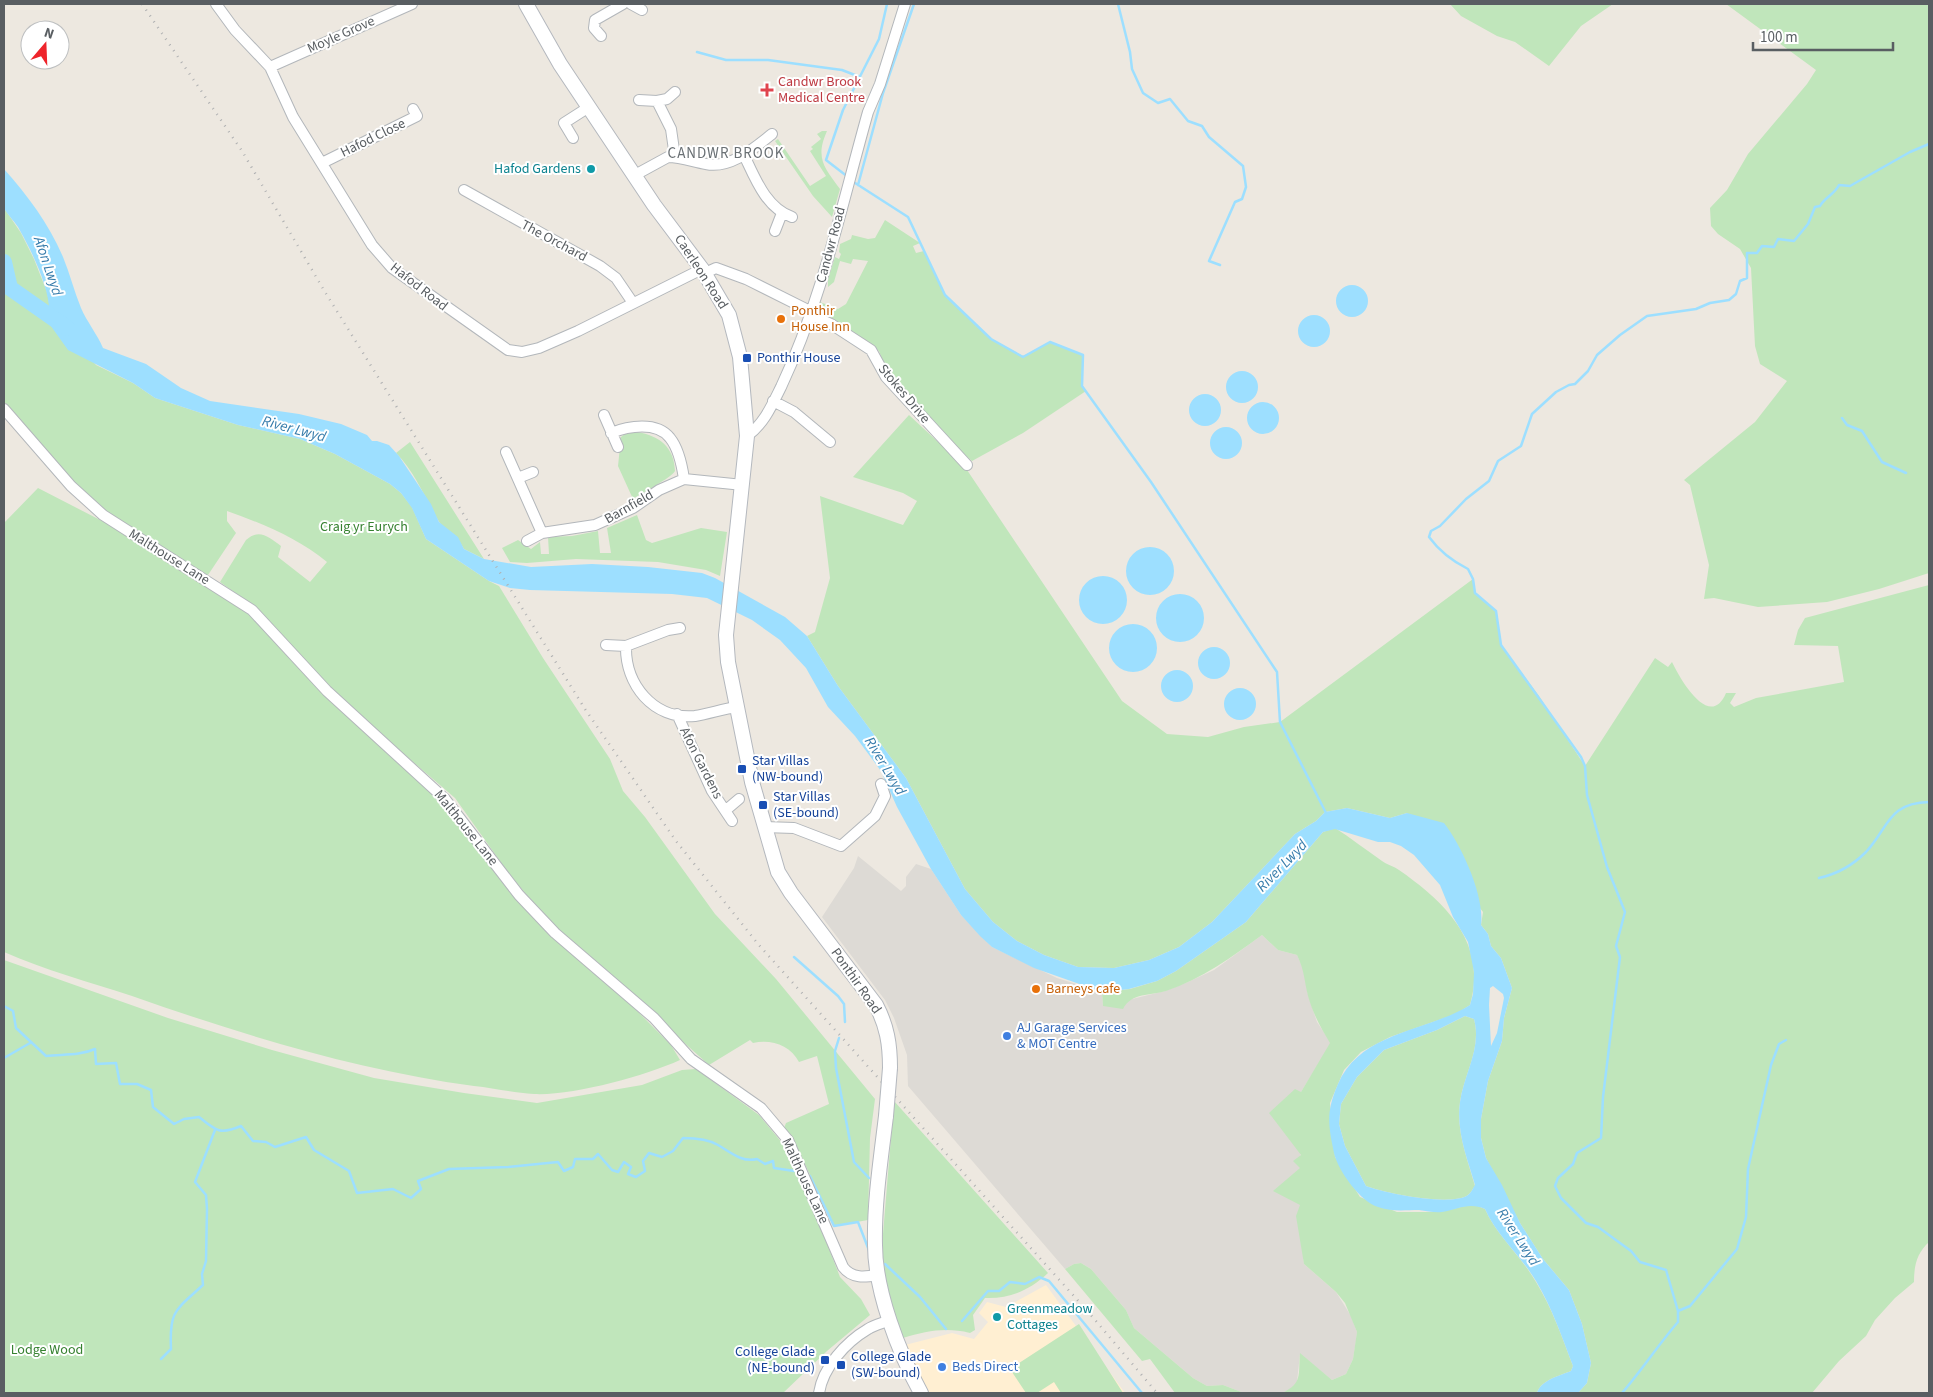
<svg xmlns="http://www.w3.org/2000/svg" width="1933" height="1397" font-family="'Source Sans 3',sans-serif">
  <rect width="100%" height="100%" fill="#ede8e0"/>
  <path fill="#ffefd2" d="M1046,1285L1125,1393H926L905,1345L952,1333L974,1339L988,1322L979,1313L987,1302L1006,1307Z"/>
  <path fill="#dddad5" d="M858,856L901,891L906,886V877L916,864L931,869L961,915L992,947L1057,978L1102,992L1103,1006L1165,991L1188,982L1214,970L1262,935L1278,950L1297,955L1304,970L1308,995L1317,1022L1331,1043L1301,1092L1300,1205L1303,1253L1304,1264L1336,1292L1351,1316L1357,1332L1356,1341L1353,1359L1346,1374L1332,1380L1300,1354L1297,1382L1295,1387L1282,1393H1244L1223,1385L1207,1386L1193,1378L1134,1328L1126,1310L1091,1269L1081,1263L1074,1264L1065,1269L908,1086L907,1055L894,1018L885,1000L822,917L854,868Z"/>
  <path fill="#c0e6bb" d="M1450,4H1613L1581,26L1549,66L1515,42L1497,36L1461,16Z
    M1726,4H1929V573L1879,589L1827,602L1758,607L1714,598L1704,599L1709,565L1690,485L1684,480L1755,422L1787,381L1760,364L1755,346L1751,268L1740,249L1718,234L1711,226L1710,208L1727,190L1748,154L1807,84L1816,70Z
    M822,131H827C815,158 824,167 840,189L832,217L813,196L775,141L778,139L810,186L826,176L810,151L813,149L811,147L821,139L817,134Z
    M4,208L21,233L34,259L47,292L51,312L96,365L133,383L155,398L238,425L300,439L335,454L390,484L401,493L412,507L426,539L489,581L499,586L543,658L610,759L623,791L645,817L715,914L776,979L875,1099L870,1138L868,1220L834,1226L794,1141L784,1128L786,1123L829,1104L817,1056L799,1062C790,1045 771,1039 753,1043L750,1040L709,1065L549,922L507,871L455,798L342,701L272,625L248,602L220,582L246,540C259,528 269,537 281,546L278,557L310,582L327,562C298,538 261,523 227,511V521L236,533L208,575C158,547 107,519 68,477C44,453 29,425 4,402Z
    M885,220L920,243L913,246L916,253L924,251L945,295L991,339L1023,356L1050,342L1083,355L1082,385L1086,391L1023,433L972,461L957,448L887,372L879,351L818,308L820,302L838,309L846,304L868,261L853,259L851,264L840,261L834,282L828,287V279L835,257L839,259L841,254L839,252L840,244L851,239L852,235L868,239L875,238Z
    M909,415L965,467L1122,701L1167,734L1208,737L1244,727L1280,722L1473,579L1475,593L1496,611L1501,645L1539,696L1585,766L1655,658L1668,667L1672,662C1680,679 1710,731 1726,693H1736L1730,703L1734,707L1756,698L1844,682L1838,646L1794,645L1798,630L1805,618L1929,585V1242C1917,1253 1914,1265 1914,1282L1895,1298L1875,1320L1866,1336L1839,1361L1812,1393H1578L1587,1383L1591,1363L1582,1324L1569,1290L1543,1259L1520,1223L1486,1158L1481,1138V1119L1488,1081L1502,1041L1504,1018L1512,988L1501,958L1491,946L1488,934L1481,925L1483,912L1407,813L1390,818L1347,808L1325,812L1316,821L1295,834L1212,922L1179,947L1149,960L1114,968L1078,967L1044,955L1017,941L993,922L965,889L906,778L838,686L807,636L815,632L830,578L820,496L903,525L917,501L903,493L853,477Z
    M637,432C660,436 674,447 675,471C671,478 642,493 633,499L618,466L621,437L625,434Z
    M410,442L484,559L464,549C456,533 445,532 438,520C425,498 415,472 396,453Z
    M38,488L106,523L232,600L254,619L444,805L489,862L671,1045L680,1060C645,1076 572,1096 534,1094C514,1093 494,1088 474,1086C357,1070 243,1035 132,996C89,982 45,970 4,952V523Z
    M637,515L646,540L652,543L701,528L727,532L720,576L706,570L658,562L576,559L527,563L510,562L502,548L518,540L531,549L540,542L541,554H549L548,537L572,536L598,531L600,553H611L607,528Z
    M1335,828C1351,838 1366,850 1382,861C1387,865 1394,866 1399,870C1445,902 1488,943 1470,1005L1456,1014L1390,1037L1361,1052L1344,1070L1330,1103L1335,1157L1360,1197L1397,1212H1440L1473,1204L1485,1209C1497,1236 1521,1256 1536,1282C1552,1308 1562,1337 1573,1366L1571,1371C1559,1376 1541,1380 1537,1393H1282C1303,1383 1298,1375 1300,1353L1332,1380L1346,1374L1353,1359L1357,1332L1345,1303L1336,1292L1304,1264L1296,1216L1300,1205L1273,1191L1300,1168L1293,1161L1301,1155L1269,1113L1295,1089L1301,1092L1330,1043C1321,1028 1313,1014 1308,996C1304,980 1305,972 1297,955L1278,950L1262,935C1232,957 1202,979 1166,991C1150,996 1132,992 1123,1009L1103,1006L1102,992L1130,989L1157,981L1176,971L1246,922L1323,832Z
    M4,960L168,1018L272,1050L374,1078L464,1093L537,1103L642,1085L682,1070L696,1069L759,1115L783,1144L817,1218L840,1277L861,1299L870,1315L827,1351L783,1393H4Z
    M1465,1016L1474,1019C1482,1049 1464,1074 1460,1102C1456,1131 1467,1158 1475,1186C1473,1188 1471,1193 1468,1195C1451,1207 1385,1193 1366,1186L1345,1146L1339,1124L1341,1104L1357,1077L1384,1050L1437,1030Z
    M894,1101L1048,1273C1030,1290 1010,1299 985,1298L973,1315L975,1330L970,1333C946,1327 926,1331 903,1338L895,1319L884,1271L882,1246Z
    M1081,1263L1091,1269L1126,1310L1134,1328L1193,1378L1207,1386L1223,1385L1244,1393H1175L1150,1359L1142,1361L1065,1269L1074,1264Z
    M1079,1324L1123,1393H1061L1054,1382L1037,1393H1026L1010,1369Z"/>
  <path fill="#9ddfff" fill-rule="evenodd" d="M4,169C28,196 49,224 63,257C70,274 74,291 81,308C87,322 97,334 103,348L146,364L181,388L210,401L299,414L341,424L367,435L372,441H377L389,445L399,456L431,504L439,522L458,537L464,549L484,559L531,567L592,564L648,567L702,573L715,578L785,617L807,636L838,686L906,778L965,889L993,922L1017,941L1044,955L1078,967L1114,968L1149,960L1179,947L1212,922L1295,834L1316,821L1325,812L1347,808L1390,818L1407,813L1444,823C1462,846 1485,897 1481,925L1488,934L1491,946L1501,958L1512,988L1504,1018L1502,1041L1488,1081L1481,1119V1138L1486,1158L1502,1185L1520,1223L1543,1259L1569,1290L1582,1324L1591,1363L1587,1383L1578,1393H1537C1541,1380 1559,1376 1571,1371L1573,1366C1562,1337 1552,1308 1536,1281C1521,1256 1497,1236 1485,1209C1469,1202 1459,1209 1442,1212C1435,1213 1427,1211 1419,1210C1404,1210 1393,1212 1378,1207C1361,1202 1338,1171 1334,1153C1328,1124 1326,1112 1338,1084C1361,1031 1427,1032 1470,1005L1473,994L1474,972L1468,942L1453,917L1440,885L1414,855L1401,846L1390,842H1378L1335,829L1323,832L1246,922L1176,971L1157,981L1129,989L1102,992L1034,968L992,947L980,936L961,915L931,869L897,807L881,771L855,736L828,707L806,668L780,640L752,620L707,598L672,594L530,590L510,588L489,581L426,539L412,508L401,493L390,484L335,454L300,439L238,425L155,398L133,383L68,350L48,322C55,296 31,250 18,227C14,221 7,214 4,208C1,201 4,178 4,169ZM1493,986L1503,994L1504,998L1497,1033L1491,1046L1489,1005L1490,988ZM1465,1016L1474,1019C1482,1049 1464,1073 1460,1102C1456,1131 1467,1158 1475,1185C1473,1188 1471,1193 1468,1195C1451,1207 1385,1193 1366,1186L1345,1146L1339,1124L1341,1104L1357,1077L1384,1050L1437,1030Z
    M1336 301a16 16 0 1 1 32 0a16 16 0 1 1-32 0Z
    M1298 331a16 16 0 1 1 32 0a16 16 0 1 1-32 0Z
    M1226 387a16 16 0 1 1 32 0a16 16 0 1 1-32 0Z
    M1189 410a16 16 0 1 1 32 0a16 16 0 1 1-32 0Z
    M1247 418a16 16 0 1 1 32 0a16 16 0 1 1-32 0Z
    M1210 443a16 16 0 1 1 32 0a16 16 0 1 1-32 0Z
    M1126 571a24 24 0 1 1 48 0a24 24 0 1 1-48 0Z
    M1079 600a24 24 0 1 1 48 0a24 24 0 1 1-48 0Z
    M1156 618a24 24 0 1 1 48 0a24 24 0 1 1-48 0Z
    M1109 648a24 24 0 1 1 48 0a24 24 0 1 1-48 0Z
    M1198 663a16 16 0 1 1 32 0a16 16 0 1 1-32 0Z
    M1161 686a16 16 0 1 1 32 0a16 16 0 1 1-32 0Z
    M1224 704a16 16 0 1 1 32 0a16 16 0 1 1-32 0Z"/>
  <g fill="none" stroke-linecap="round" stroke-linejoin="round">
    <path stroke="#9ddfff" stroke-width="2.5" d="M1118,4L1130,52L1132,69L1143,93L1158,103L1170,99L1188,121L1202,126L1209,137L1243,166L1246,187L1242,199L1235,202L1209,261L1220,265
      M697,52L726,60H768L842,70L860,77
      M848,177L826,160L843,110L879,39L887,4
      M852,181L908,217L945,295L991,339L1023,357L1050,342L1083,355L1082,386L1151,482L1277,672L1280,722L1326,813
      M858,185L883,93L914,4
      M1842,418L1847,425L1862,431L1882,462L1906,473
      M1819,878C1837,874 1853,865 1866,852C1889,827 1888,803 1929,802
      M794,957L838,996L844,1004L845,1022
      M4,1006L13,1011L16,1028L46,1056C63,1054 79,1056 95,1049L96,1064L116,1063L120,1084H137L151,1090L153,1107L174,1124L184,1119L199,1117C216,1131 220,1135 241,1126L253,1141L266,1142L275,1147L306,1137L314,1150L349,1171L357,1193L393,1189L411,1198L421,1189L418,1181L449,1169L508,1167L558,1162L564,1171L573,1167L575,1159H593L598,1154L612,1170L618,1172L624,1162L631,1167L628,1174L636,1177L645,1171L643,1161L649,1153L662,1157L673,1151L683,1138C694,1138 708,1139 718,1145C730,1152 742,1163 757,1159L765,1164L773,1161L774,1168L794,1171
      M839,1038L835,1051L836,1068L854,1162L869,1178
      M4,1058L30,1043
      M810,1176L834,1226L858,1222L870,1253
      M885,1264L920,1297L946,1329
      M1678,1311L1690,1306L1737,1249L1746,1217L1748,1169L1771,1065L1779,1044L1786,1040
      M962,1321L988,1291H999L1010,1282L1025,1284L1039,1277L1049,1281L1142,1393
      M161,1359L171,1349C169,1310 176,1310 203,1285L202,1274L206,1261L207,1209L206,1195L195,1182L215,1130
      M1622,1393C1642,1370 1658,1345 1678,1322V1311L1666,1270L1640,1262L1631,1251L1598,1227L1586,1223L1561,1198L1555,1186L1558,1178L1573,1164L1577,1153L1601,1138L1603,1097L1620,957L1616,946L1625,912L1607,867L1587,795L1585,766L1581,757L1501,645L1496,611L1475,593L1473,579L1468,569C1452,561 1440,552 1429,537L1431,531L1440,526L1466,499L1489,481L1498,461L1521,446L1532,414L1556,392L1569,385L1575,384L1588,371L1597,355L1620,335L1647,316L1696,309L1710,303L1729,300L1736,294L1740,281L1747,278V253H1757L1762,246L1774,247L1778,239L1794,241L1808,224L1815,207L1820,206C1825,197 1834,195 1839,185L1850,186L1910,152L1929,144"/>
    <path stroke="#9ddfff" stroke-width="16" d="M4,262L10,288L67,328"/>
    <g stroke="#b3b7bb" stroke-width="12">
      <path id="street" d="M216,4L235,30L270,67L293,117L372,245L392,268L508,350L522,352L539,348L578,331L702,269
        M631,4L642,10
        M601,36L594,28L595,20L623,4
        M270,67L412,4
        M639,100L657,101L671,129L675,157
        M657,101L667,99L675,92
        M573,138L564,123L589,107
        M744,155C755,178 766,208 792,217
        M322,163L417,116L413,109
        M635,175L668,157C681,157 694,162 706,164C731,169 754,148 772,134
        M464,190L600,266L616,278L633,303
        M775,231L782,213
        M705,273L716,268L746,279L812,312
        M811,315L831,324L871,350L886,377L967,465
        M773,401L794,412L830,442
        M4,409L71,486L103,515L252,610L327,691L445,799L519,895L555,933L654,1018L691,1059L761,1108L788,1140L843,1267C852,1279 865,1277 878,1275
        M604,415L618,447
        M611,433C628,426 657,421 670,438C679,449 682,465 684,479
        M747,436C764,424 772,405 781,387C822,300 842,204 868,112L880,84L905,4
        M506,452L542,533L595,525L633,508L659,490L684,479L743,485
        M518,478L533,472
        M527,541L542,533
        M680,628L668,630L626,646C625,684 653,720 695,716C708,714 723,709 736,707
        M606,645L626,646
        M677,714L712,791L732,821
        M726,810L739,799
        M764,827L794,828L841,846L875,816L885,796L881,784
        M819,1393C823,1367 846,1342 868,1329C874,1325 883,1323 890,1320"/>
    </g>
    <g stroke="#b4b8be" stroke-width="16">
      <path id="secondary" d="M526,4L560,64L654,205L702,269L729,315L740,357L747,436L726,635L728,662L752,782L778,872L791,893L876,1005C887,1026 890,1044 890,1068
        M886,1116C881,1158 874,1202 875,1245C875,1291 899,1353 921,1393"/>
    </g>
    <use href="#street" stroke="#fff" stroke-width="10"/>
    <use href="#secondary" stroke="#fff" stroke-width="14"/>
    <path stroke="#b0b1b2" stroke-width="2.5" stroke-dasharray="1 6" stroke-linecap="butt" d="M142,4L242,151L325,292L585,709L676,841L758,944L1090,1314L1157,1393"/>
    <g stroke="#b4b8be" stroke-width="16" stroke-linecap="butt">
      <path id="secondary-bridge" d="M886,1116L890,1068"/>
    </g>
    <use href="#secondary-bridge" stroke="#fff" stroke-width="14"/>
  </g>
  <path fill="#e0444e" stroke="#fff" stroke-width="2" d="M764.5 82.5h5v5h5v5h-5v5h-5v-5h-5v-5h5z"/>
  <g fill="#0f9aa8" stroke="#fff" stroke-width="2">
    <circle cx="591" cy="169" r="5"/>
    <circle cx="997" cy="1317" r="5"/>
  </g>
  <g fill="#e8710a" stroke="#fff" stroke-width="2">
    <circle cx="781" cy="319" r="5"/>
    <circle cx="1036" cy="989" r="5"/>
  </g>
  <g fill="#1a4fb4" stroke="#fff" stroke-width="2">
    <rect x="742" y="353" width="10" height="10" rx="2.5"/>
    <rect x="737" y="764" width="10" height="10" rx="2.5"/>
    <rect x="758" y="800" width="10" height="10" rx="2.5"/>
    <rect x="820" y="1355" width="10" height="10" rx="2.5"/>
    <rect x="836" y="1360" width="10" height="10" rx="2.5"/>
  </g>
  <g fill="#3f7fe0" stroke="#fff" stroke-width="2">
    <circle cx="1007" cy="1036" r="5"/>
    <circle cx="942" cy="1367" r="5"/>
  </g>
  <g text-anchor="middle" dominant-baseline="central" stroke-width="4" stroke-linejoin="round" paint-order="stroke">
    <g font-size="14" fill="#595e62" stroke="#fff">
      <text transform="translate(341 35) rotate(-24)">Moyle Grove</text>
      <text transform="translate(373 138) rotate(-26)">Hafod Close</text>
      <text transform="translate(554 241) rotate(28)">The Orchard</text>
      <text transform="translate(831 245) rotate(-75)">Candwr Road</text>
      <text transform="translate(701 272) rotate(57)">Caerleon Road</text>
      <text transform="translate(419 287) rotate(38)">Hafod Road</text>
      <text transform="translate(904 394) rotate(50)">Stokes Drive</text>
      <text transform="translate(629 507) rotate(-30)">Barnfield</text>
      <text transform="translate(169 557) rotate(32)">Malthouse Lane</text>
      <text transform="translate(701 763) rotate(63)">Afon Gardens</text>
      <text transform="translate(466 828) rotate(51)">Malthouse Lane</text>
      <text transform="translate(856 981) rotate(55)">Ponthir Road</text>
      <text transform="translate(805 1181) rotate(65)">Malthouse Lane</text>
    </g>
    <g font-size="14" fill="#be3a42" stroke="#fff" text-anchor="start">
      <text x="778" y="82">Candwr Brook<tspan x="778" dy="16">Medical Centre</tspan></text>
    </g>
    <g font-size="14" fill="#0d838f" stroke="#fff" text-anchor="end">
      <text x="581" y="169">Hafod Gardens</text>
      <text x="1007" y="1309" text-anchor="start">Greenmeadow<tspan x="1007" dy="16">Cottages</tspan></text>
    </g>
    <g font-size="14" fill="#c56008" stroke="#fff" text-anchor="start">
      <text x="791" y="311">Ponthir<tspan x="791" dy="16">House Inn</tspan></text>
      <text x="1046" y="989">Barneys cafe</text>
    </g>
    <g font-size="14" fill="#164399" stroke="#fff" text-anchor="start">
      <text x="757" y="358">Ponthir House</text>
      <text x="752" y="761">Star Villas<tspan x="752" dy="16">(NW-bound)</tspan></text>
      <text x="773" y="797">Star Villas<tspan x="773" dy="16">(SE-bound)</tspan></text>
      <text x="815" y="1352" text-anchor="end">College Glade<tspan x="815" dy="16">(NE-bound)</tspan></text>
      <text x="851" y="1357">College Glade<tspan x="851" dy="16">(SW-bound)</tspan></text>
    </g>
    <g font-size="14" fill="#368130" stroke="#fff">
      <text x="364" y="527">Craig yr Eurych</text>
      <text x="47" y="1350">Lodge Wood</text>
    </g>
    <g font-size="14" fill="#366cbe" stroke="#fff" text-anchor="start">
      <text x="1017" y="1028">AJ Garage Services<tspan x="1017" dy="16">&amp; MOT Centre</tspan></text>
      <text x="952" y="1367">Beds Direct</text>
    </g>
    <g font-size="15" letter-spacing="1" fill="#6a7074" stroke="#fff">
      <text x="726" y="153">CANDWR BROOK</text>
    </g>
    <g font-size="15" font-style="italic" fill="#367cab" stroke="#fff">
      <text transform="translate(48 266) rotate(71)">Afon Lwyd</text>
      <text transform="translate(294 429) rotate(15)">River Lwyd</text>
      <text transform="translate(885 766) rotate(59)">River Lwyd</text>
      <text transform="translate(1282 866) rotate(-46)">River Lwyd</text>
      <text transform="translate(1518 1237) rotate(57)">River Lwyd</text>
    </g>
  </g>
  <rect width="1933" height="1397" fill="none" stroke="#595e62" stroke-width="10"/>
  <g transform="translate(45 45) rotate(19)"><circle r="24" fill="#ffffff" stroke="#bdbfc0"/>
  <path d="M0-4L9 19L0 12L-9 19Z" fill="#ee242b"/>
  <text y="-8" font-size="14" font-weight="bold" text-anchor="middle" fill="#595e62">N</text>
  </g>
  <path d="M1753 42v8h140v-8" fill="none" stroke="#595e62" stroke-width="2.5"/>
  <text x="1760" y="42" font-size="15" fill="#595e62" stroke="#ffffff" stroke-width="4" paint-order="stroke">100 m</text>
</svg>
